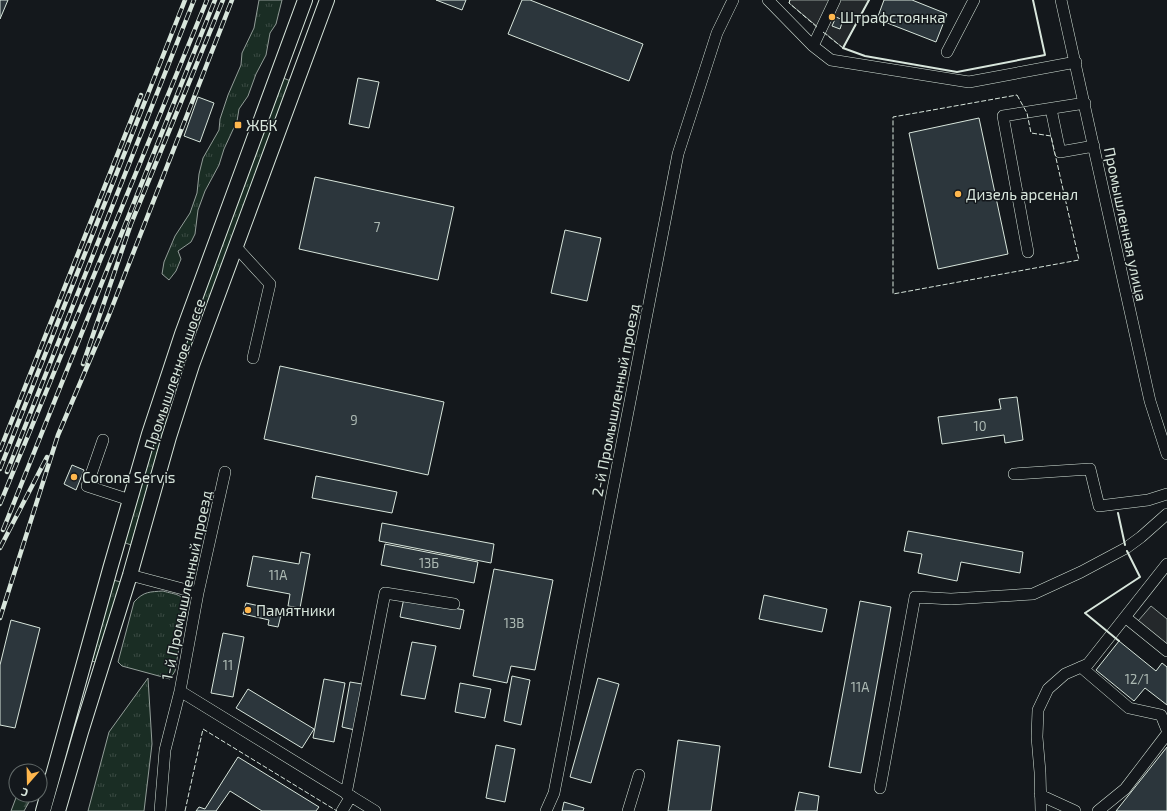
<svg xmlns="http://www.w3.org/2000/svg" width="1167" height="811" font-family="'Exo 2',sans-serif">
  <defs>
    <pattern id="grass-tufts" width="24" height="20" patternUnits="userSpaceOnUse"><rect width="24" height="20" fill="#1a2d24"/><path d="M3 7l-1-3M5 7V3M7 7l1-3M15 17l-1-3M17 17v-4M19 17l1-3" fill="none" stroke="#3b4b43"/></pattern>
    <pattern id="forest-firs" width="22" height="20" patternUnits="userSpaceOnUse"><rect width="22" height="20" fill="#1a2d24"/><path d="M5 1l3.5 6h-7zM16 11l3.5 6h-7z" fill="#3b4b43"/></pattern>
  </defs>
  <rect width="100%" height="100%" fill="#14181c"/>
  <path fill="url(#grass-tufts)" stroke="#939e99" d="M259,0H282L276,24L270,33L266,55L256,74L248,96L239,109L237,121L224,149L219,165L205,191L198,210L195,234L191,242L178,251L181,259L176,271L169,280L162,274L164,262L175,236L190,213L197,193L199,174L203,158L219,130L220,119L228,95L241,65L242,53L254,28Z
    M283,78L291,81L160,443L131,545L123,542L153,440L182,352Z
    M113,580L121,582L95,662L92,661Z
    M163,591C176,595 183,593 186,607L175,671L170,679L122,666L118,662L134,602C144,591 150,592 163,591Z
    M148,678L152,744L144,811H88L109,732Z"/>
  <path fill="url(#forest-firs)" stroke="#939e99" d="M17,795H33L24,811H11Z"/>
  <path fill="#24282b" stroke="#939e99" d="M790,0H869L843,48L789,3Z
    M1151,606L1167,619V645L1138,621Z"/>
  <path fill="#2c363c" stroke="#d8e6dc" d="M0,0H8L0,19Z
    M436,0H466L462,10Z
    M522,0H530L643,44L629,81L508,34Z
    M884,0H912L947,14L936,42L877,19Z
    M836,17L843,20L840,29L832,26Z
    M358,78L379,82L369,128L349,124Z
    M198,97L214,103L200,142L184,136Z
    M979,118L1008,254L938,269L909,133Z
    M315,177L454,207L438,280L299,249Z
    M565,230L601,238L587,301L551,293Z
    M280,366L444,402L428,475L264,439Z
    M1017,397L1023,440L1005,443L1004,435L942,444L938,417L1001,409L999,399Z
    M72,465L84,470L76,490L64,484Z
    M316,476L397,492L392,513L312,498Z
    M382,523L494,544L491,563L379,541Z
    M908,531L1023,552L1020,573L961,562L957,581L918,573L922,554L904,551Z
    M385,544L478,562L474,583L381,565Z
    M301,552L310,554L300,608L288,606L290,594L247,586L253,556L299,564Z
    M494,569L553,580L535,670L511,666L507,683L473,676Z
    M764,595L827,609L822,632L759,619Z
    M404,598L464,610L460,629L400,617Z
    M860,601L891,607L861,773L829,767Z
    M246,603L282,611L278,627L268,625L269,620L243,614Z
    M11,620L40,628L15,728L0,725V665Z
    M223,633L244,637L233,697L211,693Z
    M1119,641L1156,671L1162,663L1167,667V705L1145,688L1134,701L1096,670Z
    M412,642L436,646L425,699L401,695Z
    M512,676L530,680L521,725L504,721Z
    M598,678L619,684L591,783L570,777Z
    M324,679L345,683L334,742L313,738Z
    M350,682L368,685L359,731L342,727Z
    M460,683L491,689L485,718L455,712Z
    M248,689L314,729L302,748L236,708Z
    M678,740L720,746L711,811H668Z
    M496,745L515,749L505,802L486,798Z
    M1167,747V811H1116Z
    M238,757L319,807L316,811H262L230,791L216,811H196L199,807L205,809Z
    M799,792L819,796L817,811H795Z
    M564,802L584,808L583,811H562Z"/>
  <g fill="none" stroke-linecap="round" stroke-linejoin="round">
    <g stroke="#d8e6dc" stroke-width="12">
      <path id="minor" d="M768,0L813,46L831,60L969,82L1076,62
        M1061,0L1150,401L1167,454
        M813,46L835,0
        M947,52L974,0
        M1051,109L1060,152L1094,146
        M236,247L270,284L253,358
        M1028,252L1003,116L1085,103
        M103,440L87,486L130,500
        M225,472L198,593L180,691L375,811
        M1014,474L1090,469L1099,506L1148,500L1167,494
        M130,575L198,593
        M1125,617L1167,651
        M1081,667L1129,708L1161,715L1167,730
        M880,788L915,597L951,599L1033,594L1081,572L1126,548L1141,537L1167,514
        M346,794L385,593L454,604
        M1040,795L1075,811
        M160,811L165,750L180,691
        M342,811L351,796
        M546,811L554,793L678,154L717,33L733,0
        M628,811L639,775
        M1041,811L1040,772L1037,737L1038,710L1048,689L1065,674L1088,664L1167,564
        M1098,811L1125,789L1167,734"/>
    </g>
    <g stroke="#d8e6dc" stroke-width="16">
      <path id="major" d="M43,811L110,569L149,434L182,334L305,0
        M58,811L81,732L130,575L169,437L192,365L327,0"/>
    </g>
    <use href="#minor" stroke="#14181c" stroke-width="11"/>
    <use href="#major" stroke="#14181c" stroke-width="14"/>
    <g stroke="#d8e6dc" stroke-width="4.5">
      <path id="rail" d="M83,364L131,224L223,0
        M0,450L141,95
        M0,469L185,0
        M7,472L194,0
        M0,504L207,0
        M3,530L215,0
        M0,548L47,457
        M0,618L58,435L109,315L232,0"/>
    </g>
    <use href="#rail" stroke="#14181c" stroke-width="3" stroke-dasharray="9" stroke-linecap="butt"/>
    <path stroke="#d8e6dc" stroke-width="1" stroke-dasharray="5 2" stroke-linecap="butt" d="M790,0L789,3L818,28
      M823,32L843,48L869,0
      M1017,95L1027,113L1031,133L1051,136L1079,260L893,294V117Z
      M185,811L203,729L337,811"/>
    <path stroke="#d8e6dc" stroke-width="2" d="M869,0L843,48L865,56L957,72L1045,55L1033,0
      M1118,513L1125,545
      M1119,641L1085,613L1140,577L1127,551"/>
  </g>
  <g fill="#ffb74d" stroke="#14181c" stroke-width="1.5">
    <circle cx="832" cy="17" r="4"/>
    <rect x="234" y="121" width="8" height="8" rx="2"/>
    <circle cx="958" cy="194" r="4"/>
    <circle cx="74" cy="477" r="4"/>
    <circle cx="248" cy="610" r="4"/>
  </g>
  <g text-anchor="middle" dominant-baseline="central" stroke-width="3" stroke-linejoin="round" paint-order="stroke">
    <g font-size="13" fill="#adbab4">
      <text x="377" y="227">7</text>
      <text x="354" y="420">9</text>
      <text x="980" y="426">10</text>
      <text x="429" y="563">13Б</text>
      <text x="278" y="575">11А</text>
      <text x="514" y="623">13В</text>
      <text x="228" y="665">11</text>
      <text x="1137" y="679">12/1</text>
      <text x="860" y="687">11А</text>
    </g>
    <g font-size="15" fill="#d8e6dc" stroke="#14181c" text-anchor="start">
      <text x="840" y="17">Штрафстоянка</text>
      <text x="246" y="125">ЖБК</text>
      <text x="966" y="194">Дизель арсенал</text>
      <text x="82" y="477">Corona Servis</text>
      <text x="256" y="610">Памятники</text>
    </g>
    <g font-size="15" fill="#d8e6dc" stroke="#14181c">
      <text transform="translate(1126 224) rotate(78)">Промышленная улица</text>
      <text transform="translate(174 374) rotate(-71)">Промышленное шоссе</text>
      <text transform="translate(615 400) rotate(-79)">2-й Промышленный проезд</text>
      <text transform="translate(186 585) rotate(-78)">1-й Промышленный проезд</text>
    </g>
  </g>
  <g transform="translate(28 783) rotate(200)"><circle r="19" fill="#14181c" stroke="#626a69"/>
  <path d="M0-3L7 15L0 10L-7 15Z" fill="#ffb74d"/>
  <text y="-6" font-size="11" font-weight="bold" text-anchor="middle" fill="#d8e6dc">С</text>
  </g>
</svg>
